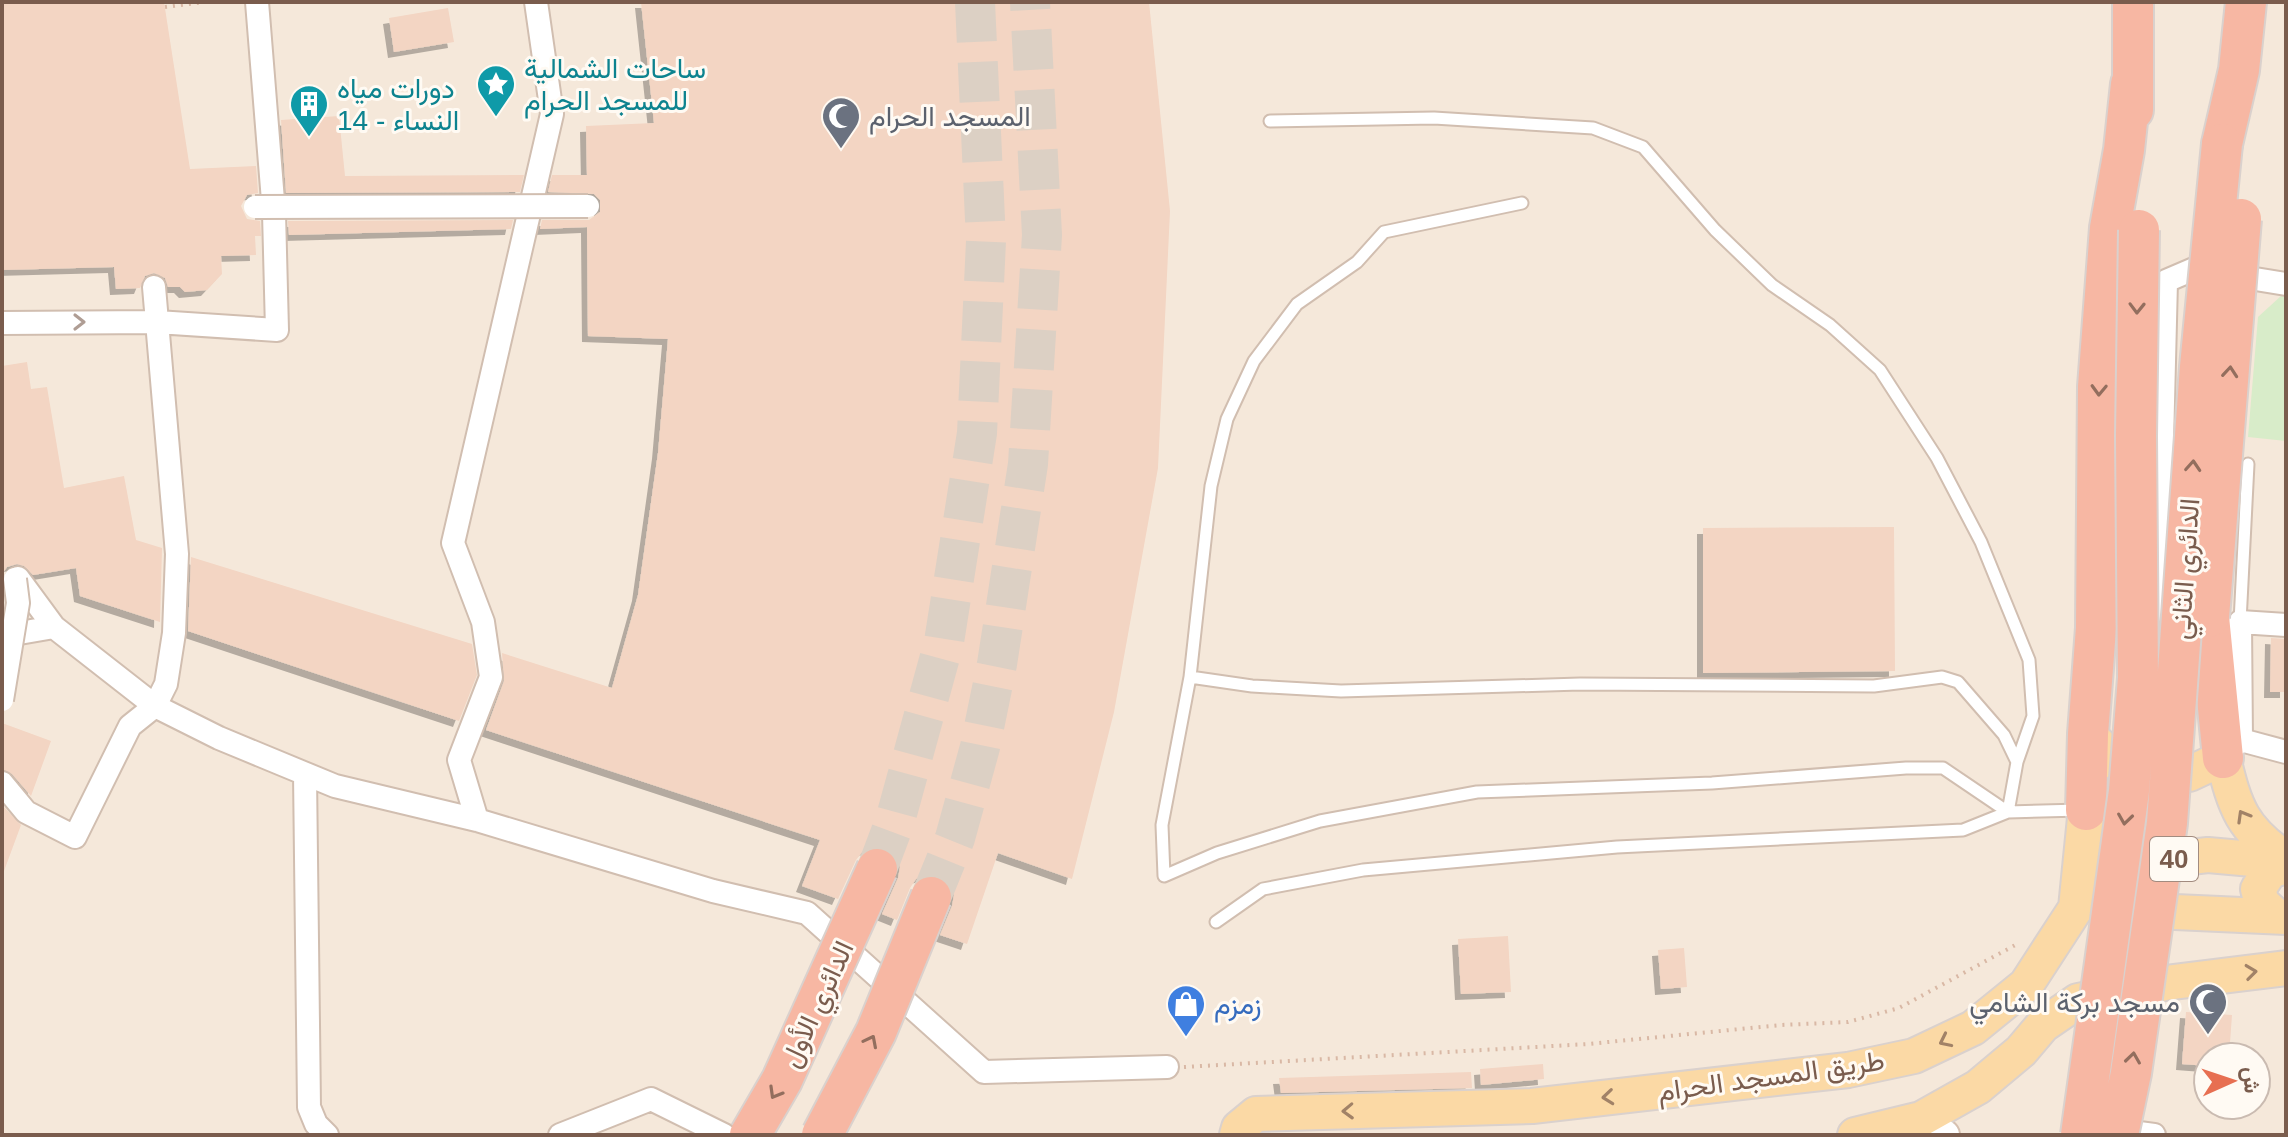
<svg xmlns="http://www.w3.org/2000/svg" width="2288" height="1137" font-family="Helvetica,Vazirmatn,sans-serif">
  <defs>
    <filter id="shadow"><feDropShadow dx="-6" dy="6" stdDeviation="0" flood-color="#0004"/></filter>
  </defs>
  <rect width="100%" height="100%" fill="#fdf6ec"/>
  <path fill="#f5e8da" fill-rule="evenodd" d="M2,2H2286V1135H2ZM2208,1057H2256V1105H2208Z"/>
  <path fill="#d8ecc9" d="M2281,296L2286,297V441L2248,437L2258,317Z"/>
  <path fill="#f3d5c3" filter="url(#shadow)" d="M2,2H164L190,169L256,166L258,193L247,195L241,206L247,219L260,221L261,236H255L256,255L221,256L222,274L207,290L185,292L180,287H168L165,278L154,273L145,276L140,288L116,289L114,267L2,270Z
    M641,2H1149L1170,211L1158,468L1114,712L1072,879L998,853L967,944L940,935L952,906L954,895L950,884L939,876L927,874L916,879L910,888L897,920L882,914L898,878L900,867L896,856L886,848L874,846L863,851L856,860L838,899L802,886L820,840L486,730L504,681L502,653L612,688L638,595L658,453L668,339L588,336L587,227L540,229L542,220H589L600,212V200L594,194L548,192L552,175H587L586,126L654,123Z
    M448,8L454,42L394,52L389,18Z
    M339,116L345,176L524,175L520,192L286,193L281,120Z
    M513,220L511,229L289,235L288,221Z
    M27,362L31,389L47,387L64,488L124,476L136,540L162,548L160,622L80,596L76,568L33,575L24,566L17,564L7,567L2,574V366Z
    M1894,527L1895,671L1703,673V528Z
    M191,557L472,644L477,675L459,721L188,631Z
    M2271,638L2286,639V692H2270Z
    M2,723L51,741L31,796L12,774L2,769Z
    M2,805L21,825L4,871H2Z
    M1508,936L1511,992L1461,994L1458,939Z
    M1684,948L1687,987L1661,989L1658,950Z
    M2186,1012L2232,1015L2229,1057H2208V1066L2182,1064Z
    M1543,1064L1544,1079L1481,1085L1480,1069Z
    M1471,1072L1472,1088L1281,1093L1279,1078Z"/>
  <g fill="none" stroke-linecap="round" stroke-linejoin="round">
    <path stroke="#dcd0c4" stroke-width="40" stroke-dasharray="40 20" stroke-linecap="butt" d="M877,869L895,821L944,642L977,433L986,241L975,2
      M931,897L955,838L980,747L997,664L1028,464L1042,235L1030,2"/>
    <g stroke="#d1beb0" stroke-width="15">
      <path id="lane" d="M1270,121L1434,118L1593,128L1643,147L1715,230L1772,285L1830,325L1880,370L1937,458L1981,542L2029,660L2033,716L2017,762
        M1522,203L1384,232L1357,262L1297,304L1254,361L1227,419L1211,486L1190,677L1162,825L1164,876L1217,853L1320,821L1477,792L1712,783L1906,768H1943L2008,812L2081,810
        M2240,622L2248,464
        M1190,677L1252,686L1341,691L1580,684L1874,686L1942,677L1958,682L2004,735L2017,762L2008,812L1963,830L1617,847L1363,870L1263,889L1216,922"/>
    </g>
    <g stroke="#d1beb0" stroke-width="26">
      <path id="street" d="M2,323L157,322L277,330L274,213L257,2
        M18,578L54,627L155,706L219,738L335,786L477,820L713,891L807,913L984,1072L1167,1067
        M2,636L54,627
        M2157,644L2166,281L2194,269L2286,284
        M2241,740L2240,622L2286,625
        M2232,748L2241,740L2286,752
        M305,774L309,1107L316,1124L327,1135
        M2,783L26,812L75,837L130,726L155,706L166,684L174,633L177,554L154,287
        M477,820L459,760L491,677L483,622L453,543L552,114L536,2
        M2109,1129L2154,1135
        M560,1135L651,1099L724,1135"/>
    </g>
    <g stroke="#d6c0b0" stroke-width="34">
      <path id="secondary" d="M1921,1119L1944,1135"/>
    </g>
    <g stroke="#dad1cd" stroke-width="38">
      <path id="primary" d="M2088,734L2117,763L2154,774H2189L2223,758C2235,808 2242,829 2286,859
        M2086,810L2101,851L2140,898L2175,912L2286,917
        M2076,908L2085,818
        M2275,915L2262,903L2258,889L2270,871L2286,866
        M1237,1135L1239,1128L1256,1114L1532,1106L1848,1070L1914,1056L1973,1028L2026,985L2076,908L2145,862L2208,855L2286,862
        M1855,1135L1921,1119L1978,1087L2021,1051L2043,1025L2078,1001L2165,983L2286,968"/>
    </g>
    <g stroke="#dad1cd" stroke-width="44">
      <path id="highway" d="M2133,110V2
        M2222,144L2239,70L2246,2
        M2209,617L2223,758
        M2086,810L2088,734L2096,628L2098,387L2110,228L2124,150L2131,84"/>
    </g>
    <path stroke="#d9b8a5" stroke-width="4" stroke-dasharray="2 6" stroke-linecap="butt" d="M165,7L204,2
      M1184,1067L1588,1044L1781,1025L1848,1022L1899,1008L2019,943"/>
    <use href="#lane" stroke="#fff" stroke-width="11"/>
    <use href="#street" stroke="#fff" stroke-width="22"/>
    <use href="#secondary" stroke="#fff" stroke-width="30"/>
    <use href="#primary" stroke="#fbd9a5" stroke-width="34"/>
    <use href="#highway" stroke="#f7b7a3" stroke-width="40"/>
    <g stroke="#d1beb0" stroke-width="26" stroke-linecap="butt">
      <path id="street-bridge" d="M255,207L588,206
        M2,700L18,603L15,579"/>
    </g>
    <g stroke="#dad1cd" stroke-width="44" stroke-linecap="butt">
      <path id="highway-bridge" d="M2209,617L2241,219
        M750,1135L782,1080L877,869
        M822,1135L876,1032L931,897
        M2081,1135L2129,791L2138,678L2136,436L2139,230
        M2118,1135L2131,1073L2167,823L2200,367L2222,144"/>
    </g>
    <use href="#street-bridge" stroke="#fff" stroke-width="22"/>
    <use href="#highway-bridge" stroke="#f7b7a3" stroke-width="40"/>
  </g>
  <defs><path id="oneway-chevron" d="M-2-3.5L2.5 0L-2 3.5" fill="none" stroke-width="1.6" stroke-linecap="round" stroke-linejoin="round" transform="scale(2)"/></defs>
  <g stroke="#936e5e">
    <use href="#oneway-chevron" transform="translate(2137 308) rotate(91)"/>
    <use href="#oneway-chevron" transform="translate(2230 372) rotate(-85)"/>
    <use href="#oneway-chevron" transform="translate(2099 390) rotate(92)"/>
    <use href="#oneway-chevron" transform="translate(2193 466) rotate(-86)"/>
    <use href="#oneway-chevron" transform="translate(2125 819) rotate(98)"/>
    <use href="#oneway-chevron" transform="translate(871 1041) rotate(-63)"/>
    <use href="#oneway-chevron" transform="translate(2133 1058) rotate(-82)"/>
    <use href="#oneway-chevron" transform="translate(775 1093) rotate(120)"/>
  </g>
  <use stroke="#af9d94" href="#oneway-chevron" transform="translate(79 322)"/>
  <g stroke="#a18267">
    <use href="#oneway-chevron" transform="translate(2243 816) rotate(-120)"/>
    <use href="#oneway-chevron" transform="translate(2251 972) rotate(-7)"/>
    <use href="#oneway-chevron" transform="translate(1945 1041) rotate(154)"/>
    <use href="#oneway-chevron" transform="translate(1608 1097) rotate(174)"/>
    <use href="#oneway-chevron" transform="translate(1348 1111) rotate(178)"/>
  </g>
  <defs>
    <g id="sight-pin" transform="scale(2)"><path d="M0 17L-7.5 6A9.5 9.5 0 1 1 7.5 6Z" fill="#0f9aa8" stroke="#fffaf3"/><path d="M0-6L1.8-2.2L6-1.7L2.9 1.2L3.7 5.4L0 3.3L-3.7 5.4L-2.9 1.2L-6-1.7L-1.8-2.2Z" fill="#fff"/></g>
    <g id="building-pin" transform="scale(2)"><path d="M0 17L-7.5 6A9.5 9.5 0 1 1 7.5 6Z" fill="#0f9aa8" stroke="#fffaf3"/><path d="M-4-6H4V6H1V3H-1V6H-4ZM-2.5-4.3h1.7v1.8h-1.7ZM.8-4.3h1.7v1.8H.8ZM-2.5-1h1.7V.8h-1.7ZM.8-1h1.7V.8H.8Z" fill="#fff"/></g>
    <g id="mosque-pin" transform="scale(2)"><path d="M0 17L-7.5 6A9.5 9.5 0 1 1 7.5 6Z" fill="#6b7280" stroke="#fffaf3"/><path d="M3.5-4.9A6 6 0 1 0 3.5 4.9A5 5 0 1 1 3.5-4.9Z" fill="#fff"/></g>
    <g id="shop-pin" transform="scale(2)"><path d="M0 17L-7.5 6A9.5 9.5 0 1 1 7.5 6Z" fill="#3f7fe0" stroke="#fffaf3"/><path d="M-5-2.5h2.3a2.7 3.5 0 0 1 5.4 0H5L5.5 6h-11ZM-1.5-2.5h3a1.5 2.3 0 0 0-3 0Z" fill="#fff"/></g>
  </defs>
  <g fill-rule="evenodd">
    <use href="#sight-pin" x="496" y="84"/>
    <use href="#building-pin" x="309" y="104"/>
    <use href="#mosque-pin" x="841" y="116"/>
    <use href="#mosque-pin" x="2208" y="1002"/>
    <use href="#shop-pin" x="1186" y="1004"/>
  </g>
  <g text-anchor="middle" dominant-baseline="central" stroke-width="6" stroke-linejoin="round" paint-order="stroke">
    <rect fill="#fffaf3" stroke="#a28b7f" stroke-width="2" x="2150" y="837" width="48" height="44" rx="6"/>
    <g font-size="26" font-weight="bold" fill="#7a5c4d">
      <text x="2174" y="859">40</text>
    </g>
    <g font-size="28" fill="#0d838f" stroke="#fffaf3" text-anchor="start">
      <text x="524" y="68">ساحات الشمالية<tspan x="524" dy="32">للمسجد الحرام</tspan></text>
      <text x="337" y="88">دورات مياه<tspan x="337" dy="32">النساء - 14</tspan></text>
    </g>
    <g font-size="28" fill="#5b616d" stroke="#fffaf3" text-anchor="start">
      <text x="869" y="116">المسجد الحرام</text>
      <text x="2180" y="1002" text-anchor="end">مسجد بركة الشامي</text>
    </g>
    <g font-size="28" fill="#7a5c4d" stroke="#fffaf3">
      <text transform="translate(2185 569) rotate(-86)">الدائري الثاني</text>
      <text transform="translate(817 1004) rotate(-65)">الدائري الأول</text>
      <text transform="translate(1771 1076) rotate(-8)">طريق المسجد الحرام</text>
    </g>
    <g font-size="28" fill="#366cbe" stroke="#fffaf3" text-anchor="start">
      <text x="1214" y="1004">زمزم</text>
    </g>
  </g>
  <rect width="2288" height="1137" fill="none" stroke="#7a5c4d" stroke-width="8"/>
  <g transform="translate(2232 1081) rotate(87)"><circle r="38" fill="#fffaf3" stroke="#cabbb1" stroke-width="2"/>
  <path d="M0-6L14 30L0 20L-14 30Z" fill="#e76f51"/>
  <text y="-12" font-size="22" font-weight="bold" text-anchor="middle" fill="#7a5c4d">ش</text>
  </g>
</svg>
